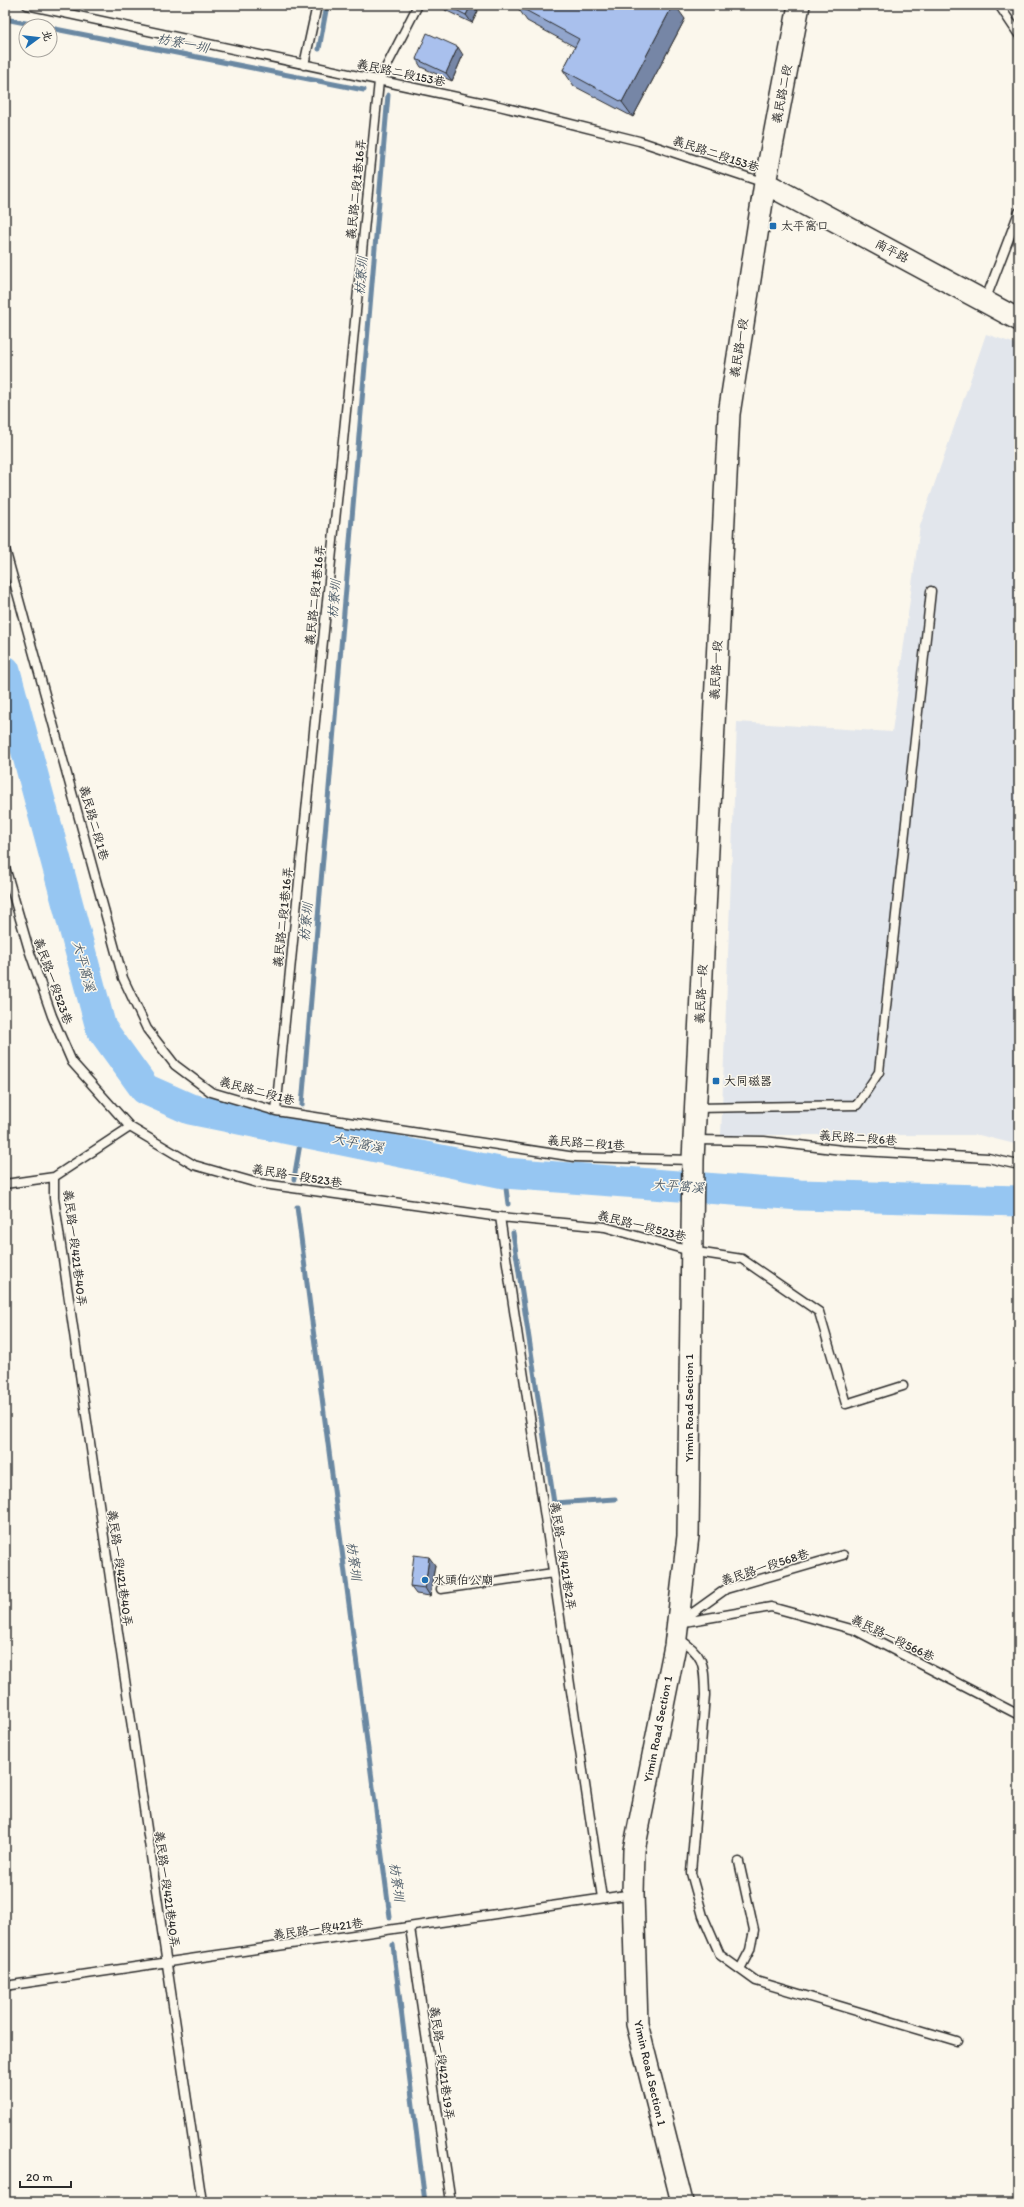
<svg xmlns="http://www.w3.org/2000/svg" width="1024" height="2207" font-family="Itim,'LXGW WenKai TC',sans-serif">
  <rect width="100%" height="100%" fill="#fbf7ec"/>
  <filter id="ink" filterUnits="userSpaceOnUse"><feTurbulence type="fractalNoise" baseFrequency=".025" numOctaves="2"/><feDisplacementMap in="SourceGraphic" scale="8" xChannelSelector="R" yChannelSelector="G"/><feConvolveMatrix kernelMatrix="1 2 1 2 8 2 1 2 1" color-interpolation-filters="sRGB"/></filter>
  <g filter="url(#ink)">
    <path fill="#e2e6ec" d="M986,334L1019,345V1145L979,1135H721L737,722L892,732L920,526Z"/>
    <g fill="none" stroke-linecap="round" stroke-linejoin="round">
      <path stroke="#6b88a2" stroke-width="5" d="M5,19L41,26
        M50,28L364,90
        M319,49L327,5
        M302,1105L388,95
        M504,1173L508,1204
        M294,1179L302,1132
        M297,1207L390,1917
        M513,1233L554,1503L615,1499
        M393,1945L425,2202"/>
      <path stroke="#96c6f2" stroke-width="31" d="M5,671L101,1028L145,1089L190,1109L504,1173L800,1195L1019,1201"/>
      <g stroke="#2b2b2b" stroke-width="11">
        <path id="service" d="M27,5L499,106L639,141L765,183
          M999,5L1019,35
          M304,65L317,5
          M985,301L1019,212
          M5,549L123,978L147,1029L175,1065L211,1092L276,1111L575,1157L692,1160
          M5,867L29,950L52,1016L72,1062L130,1127L194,1165L257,1183L500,1217L605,1227L690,1251L742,1259L819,1312L846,1404L903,1386
          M696,1108L857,1105L879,1072L931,591
          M276,1111L379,81L418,5
          M695,1140L764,1141L842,1150L988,1158L1019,1165
          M54,1177V1198L202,2202
          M5,1184L54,1177L130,1127
          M500,1217L602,1898
          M441,1589L553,1573
          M680,1622L726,1589L843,1555
          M679,1623L771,1607L855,1630L1019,1715
          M677,1638C705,1654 704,1665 705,1695L691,1873L703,1916L720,1955L756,1981L957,2041
          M739,1862L754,1930L750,1950L740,1969
          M410,1928L451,2202
          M5,1986L633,1894"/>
      </g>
      <g stroke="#2b2b2b" stroke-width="24">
        <path id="tertiary" d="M765,183L1019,320
          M682,2202L637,2024L633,1894L634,1850L675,1646L688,1536L693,1160L729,414L765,183L799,5"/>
      </g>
      <use href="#service" stroke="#fbf7ec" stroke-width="8"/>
      <use href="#tertiary" stroke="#fbf7ec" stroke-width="21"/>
    </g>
    <path fill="#91a5cc" stroke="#2b2b2b" d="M442,5H474L478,11L472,23L445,10Z
      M516,5L685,19L633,117L574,86L563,70L575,47L527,21Z
      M463,55L452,81L421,67L416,59Z
      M435,1565L430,1596L416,1594L410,1586Z"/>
    <path fill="#7686a6" stroke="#2b2b2b" d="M471,5H474L478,11L472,23L466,15Z
      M673,5H675L685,19L633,117L622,102Z
      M458,47L463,55L452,81L446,73Z
      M429,1557L435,1565L430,1596L425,1588Z"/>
    <path fill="#a9c0ed" stroke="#2b2b2b" d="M446,5H471L466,15Z
      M516,5H673L622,102L563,70L579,39Z
      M427,33L458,47L446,73L416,59Z
      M414,1555L429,1557L425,1588L410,1586Z"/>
  </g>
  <g fill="#1f6fb2" stroke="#fbf7ec" stroke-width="1.5">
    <rect x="769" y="222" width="8" height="8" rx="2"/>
    <rect x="712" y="1077" width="8" height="8" rx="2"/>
    <circle cx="425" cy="1580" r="4"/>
  </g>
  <g text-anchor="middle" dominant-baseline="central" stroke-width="3" stroke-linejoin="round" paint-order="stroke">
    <g font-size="12" fill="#2b2b2b" stroke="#fbf7ec">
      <text transform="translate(401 73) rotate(12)">義民路二段153巷</text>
      <text transform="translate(782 94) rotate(-79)">義民路二段</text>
      <text transform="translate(716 154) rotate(18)">義民路二段153巷</text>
      <text transform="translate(356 189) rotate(-84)">義民路二段1巷16弄</text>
      <text transform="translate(892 251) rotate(28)">南平路</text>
      <text transform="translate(739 348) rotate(-81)">義民路一段</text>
      <text transform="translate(315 595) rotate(-84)">義民路二段1巷16弄</text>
      <text transform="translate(716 670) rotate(-87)">義民路一段</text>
      <text transform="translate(94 823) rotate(74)">義民路二段1巷</text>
      <text transform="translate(283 917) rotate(-84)">義民路二段1巷16弄</text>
      <text transform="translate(53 981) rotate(70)">義民路一段523巷</text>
      <text transform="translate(701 994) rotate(-87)">義民路一段</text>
      <text transform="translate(257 1091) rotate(15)">義民路二段1巷</text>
      <text transform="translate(858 1138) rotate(4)">義民路二段6巷</text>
      <text transform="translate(586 1143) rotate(4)">義民路二段1巷</text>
      <text transform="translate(297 1176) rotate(9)">義民路一段523巷</text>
      <text transform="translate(642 1226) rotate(14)">義民路一段523巷</text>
      <text transform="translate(75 1248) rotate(83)">義民路一段421巷40弄</text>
      <text transform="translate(689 1408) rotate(-90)">Yimin Road Section 1</text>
      <text transform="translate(563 1556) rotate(81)">義民路一段421巷2弄</text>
      <text transform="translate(765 1567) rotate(-18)">義民路一段568巷</text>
      <text transform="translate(120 1568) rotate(82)">義民路一段421巷40弄</text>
      <text transform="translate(893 1638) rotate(26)">義民路一段566巷</text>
      <text transform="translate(658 1729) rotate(-79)">Yimin Road Section 1</text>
      <text transform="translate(167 1889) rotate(82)">義民路一段421巷40弄</text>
      <text transform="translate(318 1929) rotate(-8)">義民路一段421巷</text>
      <text transform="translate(442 2063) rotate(82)">義民路一段421巷19弄</text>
      <text transform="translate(650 2073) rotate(77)">Yimin Road Section 1</text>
    </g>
    <g font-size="12" fill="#2b2b2b" stroke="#fbf7ec" text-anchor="start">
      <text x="781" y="226">太平窩口</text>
      <text x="724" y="1081">大同磁器</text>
      <text x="433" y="1580">水頭伯公廟</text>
    </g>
    <g font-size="13" font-style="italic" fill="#4b5a67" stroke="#fbf7ec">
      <text transform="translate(183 43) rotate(11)">枋寮一圳</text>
      <text transform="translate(361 276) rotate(-85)">枋寮圳</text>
      <text transform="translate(334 599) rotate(-85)">枋寮圳</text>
      <text transform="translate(306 922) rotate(-85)">枋寮圳</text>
      <text transform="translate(84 966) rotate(75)">大平窩溪</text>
      <text transform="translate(358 1143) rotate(12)">大平窩溪</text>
      <text transform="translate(678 1186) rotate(4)">大平窩溪</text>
      <text transform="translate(354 1561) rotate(82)">枋寮圳</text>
      <text transform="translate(397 1882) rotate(82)">枋寮圳</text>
    </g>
  </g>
  <rect width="1024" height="2207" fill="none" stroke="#fbf7ec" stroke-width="20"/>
  <rect x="10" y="10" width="1004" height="2187" fill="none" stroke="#2b2b2b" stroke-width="1.5" filter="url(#ink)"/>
  <g transform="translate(38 38) rotate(75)"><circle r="19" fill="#fbf7ec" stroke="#a8a59f"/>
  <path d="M0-3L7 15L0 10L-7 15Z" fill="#1f6fb2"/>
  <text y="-6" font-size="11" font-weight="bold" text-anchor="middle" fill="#2b2b2b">北</text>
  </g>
  <path d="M20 2181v6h51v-6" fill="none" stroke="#2b2b2b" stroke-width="2"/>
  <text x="26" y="2181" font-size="12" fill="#2b2b2b" stroke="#fbf7ec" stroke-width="3" paint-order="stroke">20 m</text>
</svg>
